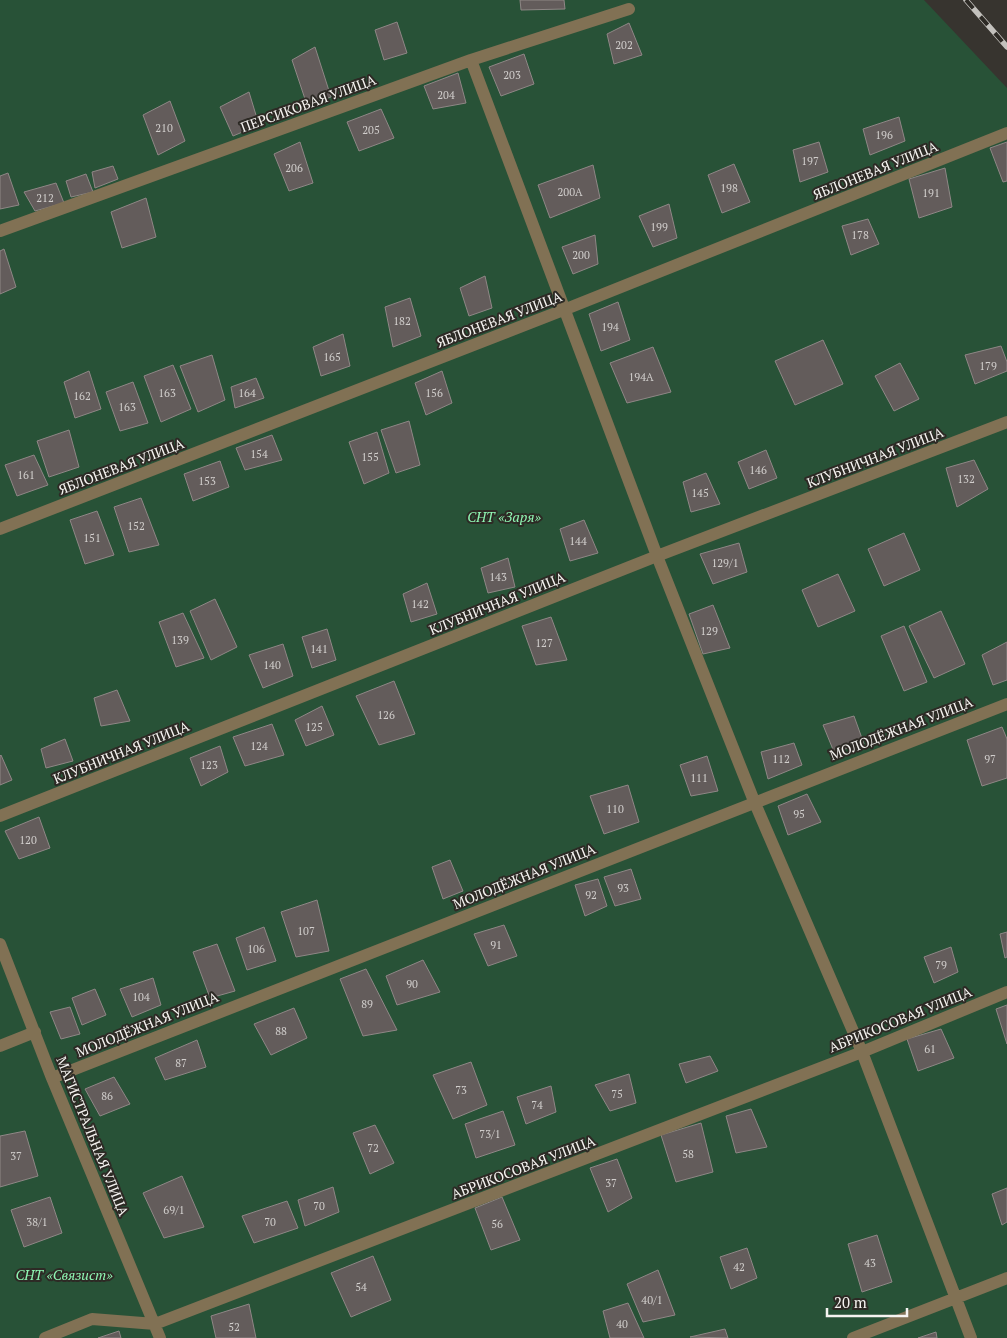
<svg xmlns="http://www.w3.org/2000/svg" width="1007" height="1338" font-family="'PT Serif',serif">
  <rect width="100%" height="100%" fill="#37342f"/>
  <path fill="#285237" d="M0,0H924L1007,88V1338H0Z"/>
  <path fill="#635c5b" stroke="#8f8786" d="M520,0H564L565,9L521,10Z
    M397,22L407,53L384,60L375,30Z
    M629,23L642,55L614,64L607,34Z
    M315,47L331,97L307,105L292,60Z
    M524,54L534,84L501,96L489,67Z
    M458,73L466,103L433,109L424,86Z
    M249,92L259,125L233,136L220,107Z
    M170,101L185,141L158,155L143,115Z
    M381,109L394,138L359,151L347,122Z
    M899,117L905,141L870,155L863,129Z
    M300,142L313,183L289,191L274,154Z
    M819,142L828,172L800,182L793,150Z
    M1007,142V181L1003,182L990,148Z
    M734,164L750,202L722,213L708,175Z
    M593,165L600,198L550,218L538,185Z
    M113,166L118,179L95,188L92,172Z
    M945,168L952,207L919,218L909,179Z
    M8,173L19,205L0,209V176Z
    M86,174L93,192L71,197L66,181Z
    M56,183L64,203L35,211L24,192Z
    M146,198L156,237L122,248L111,212Z
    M669,204L677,238L653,247L639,216Z
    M868,219L879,244L851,255L842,226Z
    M595,235L598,264L573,274L562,247Z
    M4,249L16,287L0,294V251Z
    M485,276L492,308L469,316L460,288Z
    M410,298L421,336L393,347L385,307Z
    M618,302L630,340L601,351L589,314Z
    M343,334L350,366L321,376L313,347Z
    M823,340L843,384L795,405L775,361Z
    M1001,346L1007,362V371L975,384L965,355Z
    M653,347L671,392L627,403L610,363Z
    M212,355L225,400L198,412L180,366Z
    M900,363L919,399L894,411L875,376Z
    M173,365L191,409L161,422L144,376Z
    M89,371L101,409L75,418L64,382Z
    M442,371L452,403L426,415L415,383Z
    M256,378L264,398L235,408L231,387Z
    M133,382L148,423L120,431L106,392Z
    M409,421L420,465L396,473L381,430Z
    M69,430L79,467L49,477L37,441Z
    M377,432L389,473L364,484L349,442Z
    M272,435L282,460L245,470L236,448Z
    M766,450L777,478L749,489L738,462Z
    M34,455L48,485L17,496L5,465Z
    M974,460L988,489L957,507L946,468Z
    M220,461L229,487L193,501L184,474Z
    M706,473L720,504L691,512L683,482Z
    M141,498L159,545L129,552L114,507Z
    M97,511L114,555L85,564L70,520Z
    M584,520L598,553L570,561L560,529Z
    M904,533L920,570L884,586L868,549Z
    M739,543L747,572L713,584L700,554Z
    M508,558L515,587L488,593L481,568Z
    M838,574L855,611L818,627L802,590Z
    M427,583L437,614L411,622L403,594Z
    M215,599L237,647L211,660L190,611Z
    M713,605L730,648L703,654L689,614Z
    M941,611L965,664L934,678L909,626Z
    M183,613L204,658L176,667L159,622Z
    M551,617L567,660L536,665L522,626Z
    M904,626L927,682L904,691L881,636Z
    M327,629L336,660L312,668L302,637Z
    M1007,642V680L993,685L982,655Z
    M283,644L293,676L263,688L249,655Z
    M394,681L415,734L379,745L356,696Z
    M117,690L130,721L101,726L94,698Z
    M322,706L334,735L306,746L295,720Z
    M854,716L864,744L834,752L823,725Z
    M272,724L284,755L245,766L233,737Z
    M1002,727L1007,739V778L982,786L967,740Z
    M65,739L73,761L46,768L41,749Z
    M794,743L802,765L768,779L761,752Z
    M220,746L228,772L201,786L190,758Z
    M1,755L12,780L0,785V756Z
    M707,756L718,791L691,796L680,765Z
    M628,785L639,822L604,834L590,796Z
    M807,794L821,822L788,835L778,806Z
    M39,817L50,848L19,859L5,831Z
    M450,860L463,891L443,899L432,867Z
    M631,869L641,899L615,906L604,877Z
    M598,879L607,906L585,916L575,885Z
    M317,900L329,951L296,957L281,912Z
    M504,925L517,956L488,966L474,934Z
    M264,927L276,961L247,970L236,938Z
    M1007,932V957L1005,958L1000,934Z
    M217,944L235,991L210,998L193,952Z
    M951,947L958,972L934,983L924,957Z
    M423,960L440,992L397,1005L386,976Z
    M366,969L397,1030L363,1036L340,979Z
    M153,978L161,1005L132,1017L120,989Z
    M95,989L106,1015L82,1025L72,998Z
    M1007,1005V1044L996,1009Z
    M70,1007L80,1034L61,1039L50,1012Z
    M294,1008L307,1038L271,1055L254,1024Z
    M941,1029L954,1058L918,1071L907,1039Z
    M197,1040L206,1067L165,1080L155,1058Z
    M710,1056L718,1071L686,1083L679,1064Z
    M471,1062L487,1105L453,1119L433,1075Z
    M629,1074L636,1103L610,1111L595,1085Z
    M114,1077L130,1104L100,1116L85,1089Z
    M551,1086L556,1112L526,1124L517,1097Z
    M751,1109L767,1147L736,1153L726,1116Z
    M503,1111L515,1145L476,1158L465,1124Z
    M701,1123L713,1172L676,1182L661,1135Z
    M375,1125L394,1163L370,1174L353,1133Z
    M25,1131L38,1176L0,1187V1136Z
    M617,1159L632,1198L608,1212L590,1168Z
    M182,1176L204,1227L164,1238L143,1193Z
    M333,1187L339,1212L305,1226L298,1200Z
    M1007,1188V1222L1002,1225L992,1194Z
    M50,1197L62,1233L24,1247L11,1210Z
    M502,1197L520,1240L491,1250L475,1208Z
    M287,1201L298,1228L254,1243L242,1216Z
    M877,1235L892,1282L862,1292L848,1244Z
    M747,1248L757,1278L731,1289L720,1257Z
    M373,1256L391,1300L351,1317L331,1273Z
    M658,1270L675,1315L643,1322L627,1284Z
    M628,1303L644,1338H610L603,1311Z
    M249,1304L256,1338H216L211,1316Z
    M725,1329L728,1338L690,1337Z
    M119,1331L121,1338H98Z
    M936,1332L937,1338H918Z"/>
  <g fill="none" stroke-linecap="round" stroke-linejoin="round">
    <path stroke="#817154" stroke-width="12" d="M471,60L657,556L754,801L862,1052L971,1338
      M0,231L471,60L629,9
      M0,529L566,309L1007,133
      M0,816L657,556L1007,422
      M0,944L52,1078L160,1338
      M0,1046L35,1032
      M52,1078L1007,704
      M45,1338L92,1319L155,1324L862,1052L1007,992
      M853,1338L1007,1278"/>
    <g stroke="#c3c1bd" stroke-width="5.5">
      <path id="rail" d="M966,0L1007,47"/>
    </g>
    <use href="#rail" stroke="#2d2a25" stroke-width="4" stroke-dasharray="11" stroke-linecap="butt"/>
  </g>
  <g text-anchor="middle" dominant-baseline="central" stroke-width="4" stroke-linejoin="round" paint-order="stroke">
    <g font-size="11" fill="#d1cecc">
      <text x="624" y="45">202</text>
      <text x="512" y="75">203</text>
      <text x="446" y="95">204</text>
      <text x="164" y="128">210</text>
      <text x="371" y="130">205</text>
      <text x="884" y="135">196</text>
      <text x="810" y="161">197</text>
      <text x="294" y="168">206</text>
      <text x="729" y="188">198</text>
      <text x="570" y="192">200А</text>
      <text x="931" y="193">191</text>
      <text x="45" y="198">212</text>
      <text x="659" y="227">199</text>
      <text x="860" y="235">178</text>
      <text x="581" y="255">200</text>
      <text x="402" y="321">182</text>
      <text x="610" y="327">194</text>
      <text x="332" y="357">165</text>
      <text x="988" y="366">179</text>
      <text x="641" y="377">194А</text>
      <text x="167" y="393">163</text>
      <text x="247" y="393">164</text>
      <text x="434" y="393">156</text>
      <text x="82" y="396">162</text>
      <text x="127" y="407">163</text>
      <text x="259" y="454">154</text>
      <text x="370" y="457">155</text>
      <text x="758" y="470">146</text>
      <text x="26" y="475">161</text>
      <text x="966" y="479">132</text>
      <text x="207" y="481">153</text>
      <text x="700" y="493">145</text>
      <text x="136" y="526">152</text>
      <text x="92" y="538">151</text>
      <text x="578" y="541">144</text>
      <text x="725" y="563">129/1</text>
      <text x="498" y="577">143</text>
      <text x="420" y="604">142</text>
      <text x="709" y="631">129</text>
      <text x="180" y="640">139</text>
      <text x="544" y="643">127</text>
      <text x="319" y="649">141</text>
      <text x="272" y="665">140</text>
      <text x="386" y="715">126</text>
      <text x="314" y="727">125</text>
      <text x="259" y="746">124</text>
      <text x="781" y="759">112</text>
      <text x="990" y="759">97</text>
      <text x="209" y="765">123</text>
      <text x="699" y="778">111</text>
      <text x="615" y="809">110</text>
      <text x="799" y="814">95</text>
      <text x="28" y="840">120</text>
      <text x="623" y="888">93</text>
      <text x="591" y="895">92</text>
      <text x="306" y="931">107</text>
      <text x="496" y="945">91</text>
      <text x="256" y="949">106</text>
      <text x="941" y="965">79</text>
      <text x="412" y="984">90</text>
      <text x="141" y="997">104</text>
      <text x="367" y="1004">89</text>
      <text x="281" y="1031">88</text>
      <text x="930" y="1049">61</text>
      <text x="181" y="1063">87</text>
      <text x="461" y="1090">73</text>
      <text x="617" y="1094">75</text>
      <text x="107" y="1096">86</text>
      <text x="537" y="1105">74</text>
      <text x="490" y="1134">73/1</text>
      <text x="373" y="1148">72</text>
      <text x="688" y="1154">58</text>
      <text x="16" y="1156">37</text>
      <text x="611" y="1183">37</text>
      <text x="319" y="1206">70</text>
      <text x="174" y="1210">69/1</text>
      <text x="37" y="1222">38/1</text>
      <text x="270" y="1222">70</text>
      <text x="497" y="1224">56</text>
      <text x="870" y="1263">43</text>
      <text x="739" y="1267">42</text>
      <text x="361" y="1287">54</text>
      <text x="652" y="1300">40/1</text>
      <text x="622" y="1324">40</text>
      <text x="234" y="1327">52</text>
    </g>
    <g font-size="14" fill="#f6f4f1" stroke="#2d2a25">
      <text transform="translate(308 103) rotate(-20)">ПЕРСИКОВАЯ УЛИЦА</text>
      <text transform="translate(875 170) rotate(-22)">ЯБЛОНЕВАЯ УЛИЦА</text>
      <text transform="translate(499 319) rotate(-21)">ЯБЛОНЕВАЯ УЛИЦА</text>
      <text transform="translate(875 457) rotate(-21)">КЛУБНИЧНАЯ УЛИЦА</text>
      <text transform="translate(121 466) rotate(-21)">ЯБЛОНЕВАЯ УЛИЦА</text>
      <text transform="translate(497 603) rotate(-22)">КЛУБНИЧНАЯ УЛИЦА</text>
      <text transform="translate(901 728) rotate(-21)">МОЛОДЁЖНАЯ УЛИЦА</text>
      <text transform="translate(121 752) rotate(-22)">КЛУБНИЧНАЯ УЛИЦА</text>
      <text transform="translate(524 876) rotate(-22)">МОЛОДЁЖНАЯ УЛИЦА</text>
      <text transform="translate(900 1019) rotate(-22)">АБРИКОСОВАЯ УЛИЦА</text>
      <text transform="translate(147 1024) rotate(-22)">МОЛОДЁЖНАЯ УЛИЦА</text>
      <text transform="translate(93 1136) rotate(68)">МАГИСТРАЛЬНАЯ УЛИЦА</text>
      <text transform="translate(523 1167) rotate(-21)">АБРИКОСОВАЯ УЛИЦА</text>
    </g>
    <g font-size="14" font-style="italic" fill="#8ff6b3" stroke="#2d2a25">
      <text x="504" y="516">СНТ «Заря»</text>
      <text x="64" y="1274">СНТ «Связист»</text>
    </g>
  </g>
  <path d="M827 1308v8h80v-8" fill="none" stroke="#f6f4f1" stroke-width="2.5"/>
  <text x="834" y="1308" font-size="15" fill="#f6f4f1" stroke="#2d2a25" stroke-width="4" paint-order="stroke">20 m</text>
</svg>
